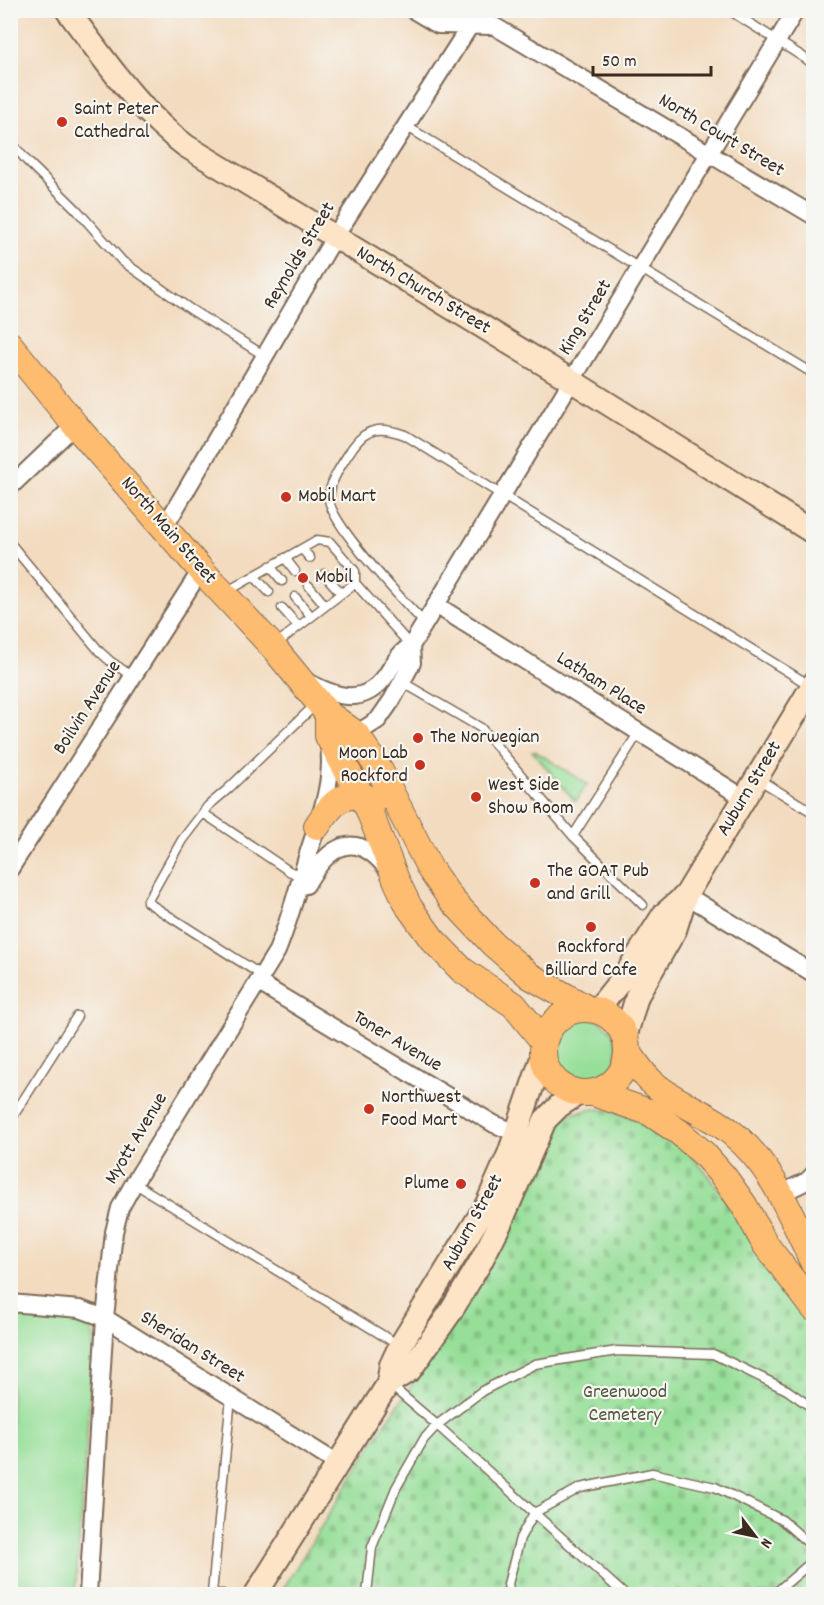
<svg xmlns="http://www.w3.org/2000/svg" width="824" height="1605" font-family="Dekko,sans-serif">
  <defs>
    <pattern id="cemetery-stones" width="16" height="16" patternUnits="userSpaceOnUse" patternTransform="scale(1.5)"><rect width="16" height="16" fill="#97df99"/><path d="M2 7V4a2 2 0 0 1 4 0v3zM10 15v-3a2 2 0 0 1 4 0v3z" fill="#83c083"/></pattern>
  </defs>
  <rect width="100%" height="100%" fill="#f6f6f2"/>
  <filter id="ink" filterUnits="userSpaceOnUse"><feTurbulence type="fractalNoise" baseFrequency=".0167" numOctaves="2"/><feDisplacementMap in="SourceGraphic" scale="12" xChannelSelector="R" yChannelSelector="G"/><feConvolveMatrix kernelMatrix="1 2 1 2 8 2 1 2 1" color-interpolation-filters="sRGB"/></filter>
  <filter id="wash" filterUnits="userSpaceOnUse"><feTurbulence type="fractalNoise" baseFrequency=".008" numOctaves="4" result="noise"/><feDisplacementMap in="SourceGraphic" scale="24" xChannelSelector="R" yChannelSelector="G"/><feGaussianBlur stdDeviation="1.35" result="paint"/><feColorMatrix in="noise" values="0 0 0 0 0 0 0 0 0 0 0 0 0 0 0 0 0 1.4 0 .05"/><feComposite in="paint" operator="in"/></filter>
  <g filter="url(#wash)">
    <rect width="100%" height="100%" fill="#f3dbbf"/>
    <path fill="#97df99" stroke="#69845c" stroke-width="1.5" d="M532,751H535L587,784L577,800L575,801Z
      M553 1050a32 32 0 1 1 64 0a32 32 0 1 1-64 0Z
      M11,1316L76,1321C87,1325 92,1328 94,1340L75,1594H11Z"/>
    <path fill="url(#cemetery-stones)" stroke="#69845c" stroke-width="1.5" d="M594,1109L606,1110L634,1119L659,1131L686,1151L708,1174L784,1289L813,1324V1594H280L377,1436L458,1317L556,1124L570,1114Z"/>
  </g>
  <g filter="url(#ink)">
    <g fill="none" stroke-linecap="round" stroke-linejoin="round">
      <g stroke="#7b6856" stroke-width="11">
        <path id="lane" d="M729,10L814,64
          M406,126L814,374
          M10,141L27,161L76,209L122,261L190,309L265,356
          M10,543L100,652L110,661L133,677
          M302,549L310,558
          M285,558L295,571
          M270,566L282,581
          M324,574L341,593
          M254,576L269,592
          M309,586L325,605
          M226,592L317,540L330,542L355,571V583
          M295,597L311,616
          M282,608L298,626
          M425,624C405,602 327,522 329,497C330,480 344,461 353,447C368,426 382,427 405,435L811,686
          M276,644L355,583L411,646
          M402,682L481,728L573,836L643,905
          M758,779L814,813
          M203,813L289,871L302,877
          M573,836L639,732
          M263,976L147,902L182,840L208,806L228,789L316,704
          M10,1121L77,1016
          M134,1183L400,1346
          M389,1384L437,1425L482,1391L535,1364L617,1351L713,1354L787,1390L814,1409
          M223,1594L212,1593L231,1397
          M367,1594L372,1547L396,1488L424,1439L437,1425L624,1594
          M510,1594L508,1584L520,1538L534,1513L580,1488L652,1473L715,1487L782,1520L814,1548
          M774,1594L814,1560"/>
      </g>
      <g stroke="#7b6856" stroke-width="20">
        <path id="street" d="M413,10L438,25L494,26L814,216
          M10,487L75,425
          M164,528L334,238L480,10
          M436,605L744,798
          M304,680C335,697 364,708 387,674C394,663 399,653 411,646L796,10
          M356,734L378,720L392,700L412,663L411,646
          M10,869L201,570
          M306,885C328,846 355,827 388,870
          M686,895L814,974
          M259,983L494,1124L517,1133
          M782,1193L807,1181L814,1174
          M10,1303L80,1309L105,1318L338,1464
          M88,1594L105,1318L114,1232L120,1208L134,1183L277,951C290,919 298,887 308,854C319,819 334,784 329,746"/>
      </g>
      <g stroke="#7b6856" stroke-width="26">
        <path id="secondary" d="M67,10C103,57 138,111 186,146L572,381L814,533
          M597,1010L626,974L664,914L686,895
          M625,1038L637,996L675,930L686,895L814,683
          M388,1384L410,1370L450,1313L480,1263L501,1222L545,1120L559,1106L579,1093
          M256,1594L388,1384L391,1365L400,1346L487,1204L509,1154L543,1055"/>
      </g>
      <g stroke="#7b6856" stroke-width="28">
        <path id="primary" d="M10,345L75,425L201,570L273,647L328,714L356,734L380,771L430,869L451,899L493,944L530,976L588,1009
          M328,714V736L368,808L397,882L409,907L432,939L462,970L514,1005L544,1042
          M317,826C333,802 344,788 374,800
          M543 1051a42 42 0 1 1 84 0a42 42 0 1 1-84 0Z
          M628,1052C636,1063 643,1075 654,1084C677,1104 708,1113 732,1133C774,1167 791,1216 814,1264
          M593,1093L649,1112L679,1132L703,1153L724,1177L744,1205L765,1244L814,1308"/>
      </g>
      <use href="#lane" stroke="#fff" stroke-width="8"/>
      <use href="#street" stroke="#fff" stroke-width="16"/>
      <use href="#secondary" stroke="#fee4c6" stroke-width="22"/>
      <use href="#primary" stroke="#fdbc70" stroke-width="26"/>
    </g>
  </g>
  <g fill="#c8321e" stroke="#f6f6f2" stroke-width="2">
    <circle cx="62" cy="122" r="6"/>
    <circle cx="286" cy="497" r="6"/>
    <circle cx="303" cy="578" r="6"/>
    <circle cx="418" cy="738" r="6"/>
    <circle cx="420" cy="765" r="6"/>
    <circle cx="476" cy="797" r="6"/>
    <circle cx="535" cy="883" r="6"/>
    <circle cx="591" cy="927" r="6"/>
    <circle cx="369" cy="1109" r="6"/>
    <circle cx="461" cy="1184" r="6"/>
  </g>
  <g text-anchor="middle" dominant-baseline="central" stroke-width="4.5" stroke-linejoin="round" paint-order="stroke">
    <g font-size="20" fill="#3b2a1e" stroke="#f6f6f2" text-anchor="start">
      <text x="74" y="110">Saint Peter<tspan x="74" dy="23">Cathedral</tspan></text>
      <text x="298" y="497">Mobil Mart</text>
      <text x="315" y="578">Mobil</text>
      <text x="430" y="738">The Norwegian</text>
      <text x="408" y="754" text-anchor="end">Moon Lab<tspan x="408" dy="23">Rockford</tspan></text>
      <text x="488" y="786">West Side<tspan x="488" dy="23">Show Room</tspan></text>
      <text x="547" y="872">The GOAT Pub<tspan x="547" dy="23">and Grill</tspan></text>
      <text x="591" y="948" text-anchor="middle">Rockford<tspan x="591" dy="23">Billiard Cafe</tspan></text>
      <text x="381" y="1098">Northwest<tspan x="381" dy="23">Food Mart</tspan></text>
      <text x="449" y="1184" text-anchor="end">Plume</text>
    </g>
    <g font-size="20" fill="#3b2a1e" stroke="#f6f6f2">
      <text transform="translate(721 136) rotate(31)">North Court Street</text>
      <text transform="translate(300 256) rotate(-59)">Reynolds Street</text>
      <text transform="translate(423 291) rotate(31)">North Church Street</text>
      <text transform="translate(586 318) rotate(-59)">King Street</text>
      <text transform="translate(168 531) rotate(49)">North Main Street</text>
      <text transform="translate(601 684) rotate(32)">Latham Place</text>
      <text transform="translate(88 708) rotate(-57)">Boilvin Avenue</text>
      <text transform="translate(750 789) rotate(-59)">Auburn Street</text>
      <text transform="translate(397 1042) rotate(31)">Toner Avenue</text>
      <text transform="translate(137 1139) rotate(-59)">Myott Avenue</text>
      <text transform="translate(473 1223) rotate(-61)">Auburn Street</text>
      <text transform="translate(192 1348) rotate(32)">Sheridan Street</text>
    </g>
    <g font-size="20" fill="#52573d" stroke="#f6f6f2">
      <text x="625" y="1393">Greenwood<tspan x="625" dy="23">Cemetery</tspan></text>
    </g>
  </g>
  <rect width="824" height="1605" fill="none" stroke="#f6f6f2" stroke-width="36"/>
  <g transform="translate(755 1536) rotate(122)" stroke="#f6f6f2" stroke-width="4.5" paint-order="stroke">
  <path d="M0-4.5L10 22L0 15L-10 22Z" fill="#3b2a1e"/>
  <text y="-9" font-size="16" font-weight="bold" text-anchor="middle" fill="#3b2a1e">N</text>
  </g>
  <path d="M593 66v9h118v-9" fill="none" stroke="#3b2a1e" stroke-width="3"/>
  <text x="602" y="66" font-size="18" fill="#3b2a1e" stroke="#f6f6f2" stroke-width="4.5" paint-order="stroke">50 m</text>
</svg>
